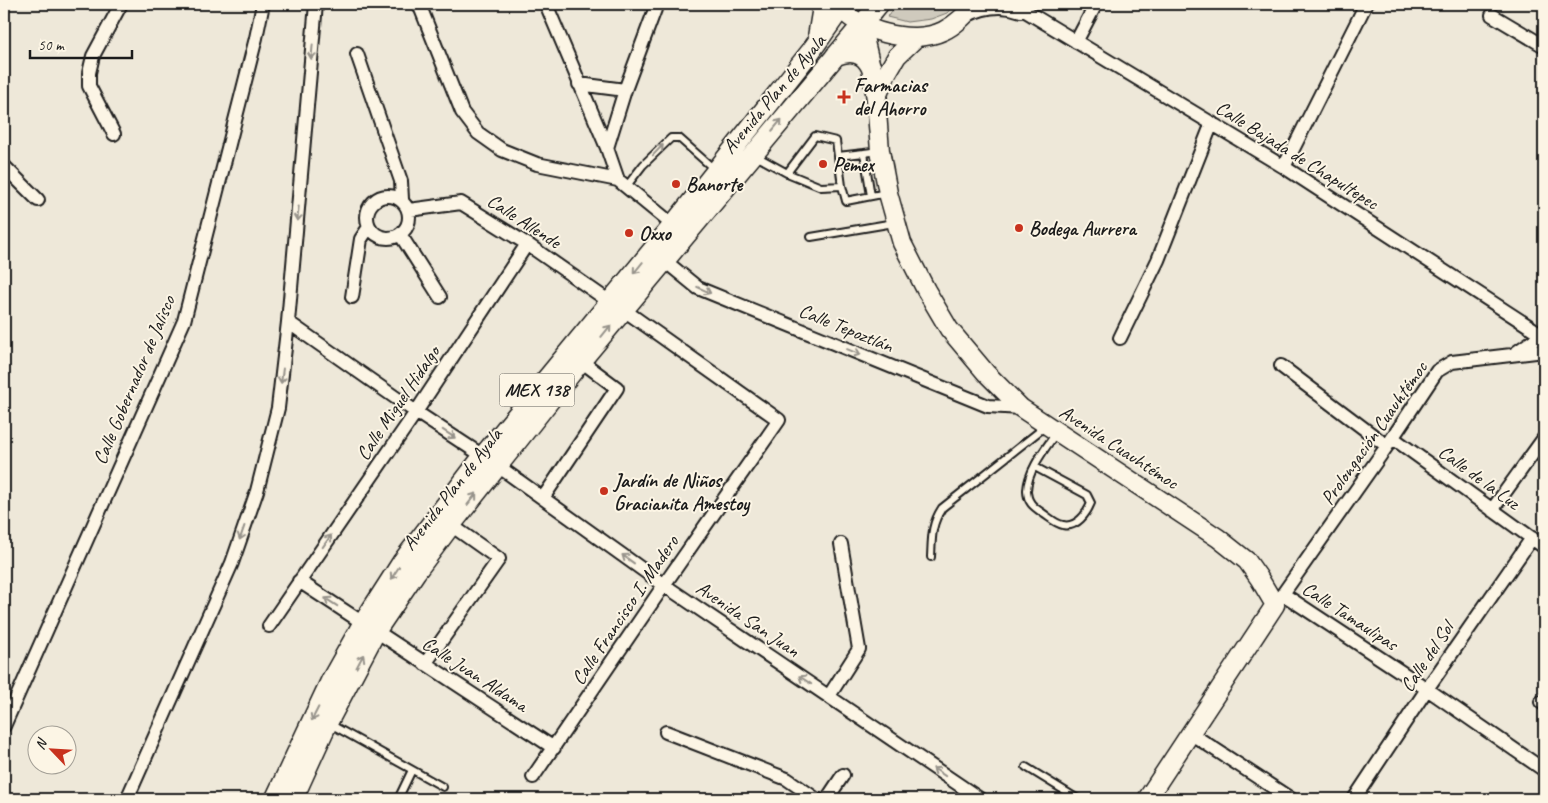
<svg xmlns="http://www.w3.org/2000/svg" width="1548" height="803" font-family="Caveat,sans-serif">
  <rect width="100%" height="100%" fill="#eee8d9"/>
  <filter id="ink" filterUnits="userSpaceOnUse"><feTurbulence type="fractalNoise" baseFrequency=".02" numOctaves="2"/><feDisplacementMap in="SourceGraphic" scale="10" xChannelSelector="R" yChannelSelector="G"/><feConvolveMatrix kernelMatrix="1 2 1 2 8 2 1 2 1" color-interpolation-filters="sRGB"/></filter>
  <g filter="url(#ink)">
    <path fill="#cfcabd" stroke="#76736c" d="M898,4H955L947,13L931,19L907,22L887,17Z"/>
    <g fill="none" stroke-linecap="round" stroke-linejoin="round">
      <g stroke="#1c1c1c" stroke-width="10">
        <path id="service" d="M756,156L787,173L815,136L836,141L838,156
          M787,173L821,187L842,186L846,201L887,193
          M842,186L838,156L864,153
          M626,187L643,165L671,138H679L714,169
          M871,196L864,153L879,151
          M811,237L894,223
          M1035,467L1087,495L1091,503C1087,513 1077,528 1063,525C1056,524 1050,518 1044,514C1034,507 1027,503 1027,490C1028,470 1045,449 1056,433
          M931,557C932,537 931,525 942,508L1046,426
          M330,724L443,787
          M1026,767L1078,799
          M398,799L412,770"/>
      </g>
      <g stroke="#1c1c1c" stroke-width="16">
        <path id="minor" d="M419,4L462,112L478,133L502,150L537,164L618,180L673,225
          M546,4L607,148
          M1014,4L1284,167L1544,336
          M1492,15L1544,46
          M966,16C983,7 1002,4 1021,11
          M1076,42L1096,4
          M357,54L401,181L402,199
          M579,84L625,90
          M114,134L89,86V73L93,56L121,4
          M4,166L38,200
          M1284,167L1366,4
          M618,180L607,148L625,90L657,4
          M367 217a21 21 0 1 1 42 0a21 21 0 1 1-42 0Z
          M409,210L461,203L527,244L610,302
          M400,234L440,297
          M665,261L698,288L988,406L1021,408
          M352,297L361,239L369,227
          M288,322L416,412L483,456
          M1120,338L1158,260L1212,123
          M1514,354L1544,333
          M1281,366L1387,446
          M1393,438L1544,547
          M498,466L664,585L980,799
          M543,498L617,388L581,361
          M1492,510L1544,438
          M299,581L363,623
          M1283,594L1427,689L1544,770
          M1275,605L1387,446L1437,371L1452,362L1544,351
          M269,626L416,412L527,244
          M376,631L554,748
          M425,664L499,559L451,525
          M829,696L859,649L841,544
          M1541,702L1544,704
          M4,726L184,321L256,38L263,4
          M666,732L787,779L816,799
          M1190,733L1291,799
          M533,777L664,585L779,420L624,310
          M127,799L232,563L257,491L278,408L288,322L316,4
          M827,799L843,775
          M1354,799L1427,689L1532,538"/>
      </g>
      <g stroke="#1c1c1c" stroke-width="21">
        <path id="secondary" d="M837,4C856,31 912,46 943,31C956,25 966,14 975,4
          M861,25L871,67L876,99L880,151L888,193L902,243L926,290L949,329L986,373L1021,408L1218,538L1247,561L1259,578L1275,605L1147,799
          M876,99L887,73L897,56L917,37"/>
      </g>
      <g stroke="#1c1c1c" stroke-width="22">
        <path id="primary" d="M818,34L823,4
          M835,56C850,50 863,51 871,67
          M275,799L331,680L363,623L402,562L483,456L673,225L811,51L844,4
          M293,799L328,722L376,631L416,572L451,525L581,361L879,4"/>
      </g>
      <path stroke="#1c1c1c" stroke-width="2.5" stroke-dasharray="4 4" stroke-linecap="butt" d="M691,4L712,5"/>
      <use href="#service" stroke="#fcf5e5" stroke-width="6"/>
      <use href="#minor" stroke="#fcf5e5" stroke-width="12"/>
      <use href="#secondary" stroke="#fcf5e5" stroke-width="18"/>
      <use href="#primary" stroke="#fcf5e5" stroke-width="19"/>
    </g>
    <defs><path id="oneway-shaft" d="M-6 0H5M1.5-3L5.5 0L1.5 3" fill="none" stroke-width="1.6" stroke-linecap="round" stroke-linejoin="round" transform="scale(1.25)"/></defs>
    <g stroke="#97938b">
      <use href="#oneway-shaft" transform="translate(312 52) rotate(95)"/>
      <use href="#oneway-shaft" transform="translate(777 125) rotate(-50)"/>
      <use href="#oneway-shaft" transform="translate(658 150) rotate(-46)"/>
      <use href="#oneway-shaft" transform="translate(298 214) rotate(95)"/>
      <use href="#oneway-shaft" transform="translate(638 268) rotate(129)"/>
      <use href="#oneway-shaft" transform="translate(704 290) rotate(25)"/>
      <use href="#oneway-shaft" transform="translate(606 331) rotate(-51)"/>
      <use href="#oneway-shaft" transform="translate(854 352) rotate(22)"/>
      <use href="#oneway-shaft" transform="translate(282 376) rotate(97)"/>
      <use href="#oneway-shaft" transform="translate(449 434) rotate(33)"/>
      <use href="#oneway-shaft" transform="translate(472 499) rotate(-52)"/>
      <use href="#oneway-shaft" transform="translate(242 533) rotate(109)"/>
      <use href="#oneway-shaft" transform="translate(327 541) rotate(-55)"/>
      <use href="#oneway-shaft" transform="translate(628 559) rotate(-144)"/>
      <use href="#oneway-shaft" transform="translate(395 573) rotate(123)"/>
      <use href="#oneway-shaft" transform="translate(331 602) rotate(-147)"/>
      <use href="#oneway-shaft" transform="translate(360 661) rotate(-62)"/>
      <use href="#oneway-shaft" transform="translate(805 680) rotate(-146)"/>
      <use href="#oneway-shaft" transform="translate(315 714) rotate(117)"/>
      <use href="#oneway-shaft" transform="translate(939 772) rotate(-146)"/>
    </g>
  </g>
  <g fill="#c8321e" stroke="#fcf5e5" stroke-width="2">
    <path d="M841.5 89.5h5v5h5v5h-5v5h-5v-5h-5v-5h5z"/>
    <circle cx="823" cy="164" r="5"/>
    <circle cx="676" cy="184" r="5"/>
    <circle cx="1019" cy="228" r="5"/>
    <circle cx="629" cy="233" r="5"/>
    <circle cx="604" cy="491" r="5"/>
  </g>
  <g text-anchor="middle" dominant-baseline="central" stroke-width="4" stroke-linejoin="round" paint-order="stroke">
    <rect fill="#fcf5e5" stroke="#5f5d58" stroke-width="1" x="499.5" y="373.5" width="75" height="33" rx="4"/>
    <g font-size="19" font-weight="bold" fill="#1c1c1c">
      <text x="537" y="390">MEX 138</text>
    </g>
    <g font-size="20" font-weight="bold" fill="#1c1c1c" stroke="#fcf5e5" text-anchor="start">
      <text x="854" y="85">Farmacias<tspan x="854" dy="23">del Ahorro</tspan></text>
      <text x="833" y="164">Pemex</text>
      <text x="686" y="184">Banorte</text>
      <text x="1029" y="228">Bodega Aurrera</text>
      <text x="639" y="233">Oxxo</text>
      <text x="614" y="480">Jardín de Niños<tspan x="614" dy="23">Gracianita Amestoy</tspan></text>
    </g>
    <g font-size="20" fill="#1c1c1c" stroke="#fcf5e5">
      <text transform="translate(774 94) rotate(-50)">Avenida Plan de Ayala</text>
      <text transform="translate(1297 155) rotate(32)">Calle Bajada de Chapultepec</text>
      <text transform="translate(524 221) rotate(33)">Calle Allende</text>
      <text transform="translate(846 328) rotate(22)">Calle Tepoztlán</text>
      <text transform="translate(134 380) rotate(-67)">Calle Gobernador de Jalisco</text>
      <text transform="translate(398 403) rotate(-56)">Calle Miguel Hidalgo</text>
      <text transform="translate(1374 433) rotate(-55)">Prolongación Cuauhtémoc</text>
      <text transform="translate(1119 447) rotate(33)">Avenida Cuauhtémoc</text>
      <text transform="translate(1479 477) rotate(36)">Calle de la Luz</text>
      <text transform="translate(452 489) rotate(-52)">Avenida Plan de Ayala</text>
      <text transform="translate(625 610) rotate(-56)">Calle Francisco I. Madero</text>
      <text transform="translate(1350 616) rotate(33)">Calle Tamaulipas</text>
      <text transform="translate(748 619) rotate(34)">Avenida San Juan</text>
      <text transform="translate(1427 657) rotate(-56)">Calle del Sol</text>
      <text transform="translate(475 674) rotate(33)">Calle Juan Aldama</text>
    </g>
  </g>
  <rect width="1548" height="803" fill="none" stroke="#fcf5e5" stroke-width="20"/>
  <rect x="10" y="10" width="1528" height="783" fill="none" stroke="#1c1c1c" stroke-width="2" filter="url(#ink)"/>
  <g transform="translate(52 750) rotate(295)"><circle r="24" fill="#fcf5e5" stroke="#a29e95"/>
  <path d="M0-4L9 19L0 12L-9 19Z" fill="#c8321e"/>
  <text y="-8" font-size="14" font-weight="bold" text-anchor="middle" fill="#1c1c1c">N</text>
  </g>
  <path d="M30 50v8h102v-8" fill="none" stroke="#1c1c1c" stroke-width="2.5"/>
  <text x="38" y="50" font-size="15" fill="#1c1c1c" stroke="#fcf5e5" stroke-width="4" paint-order="stroke">50 m</text>
</svg>
